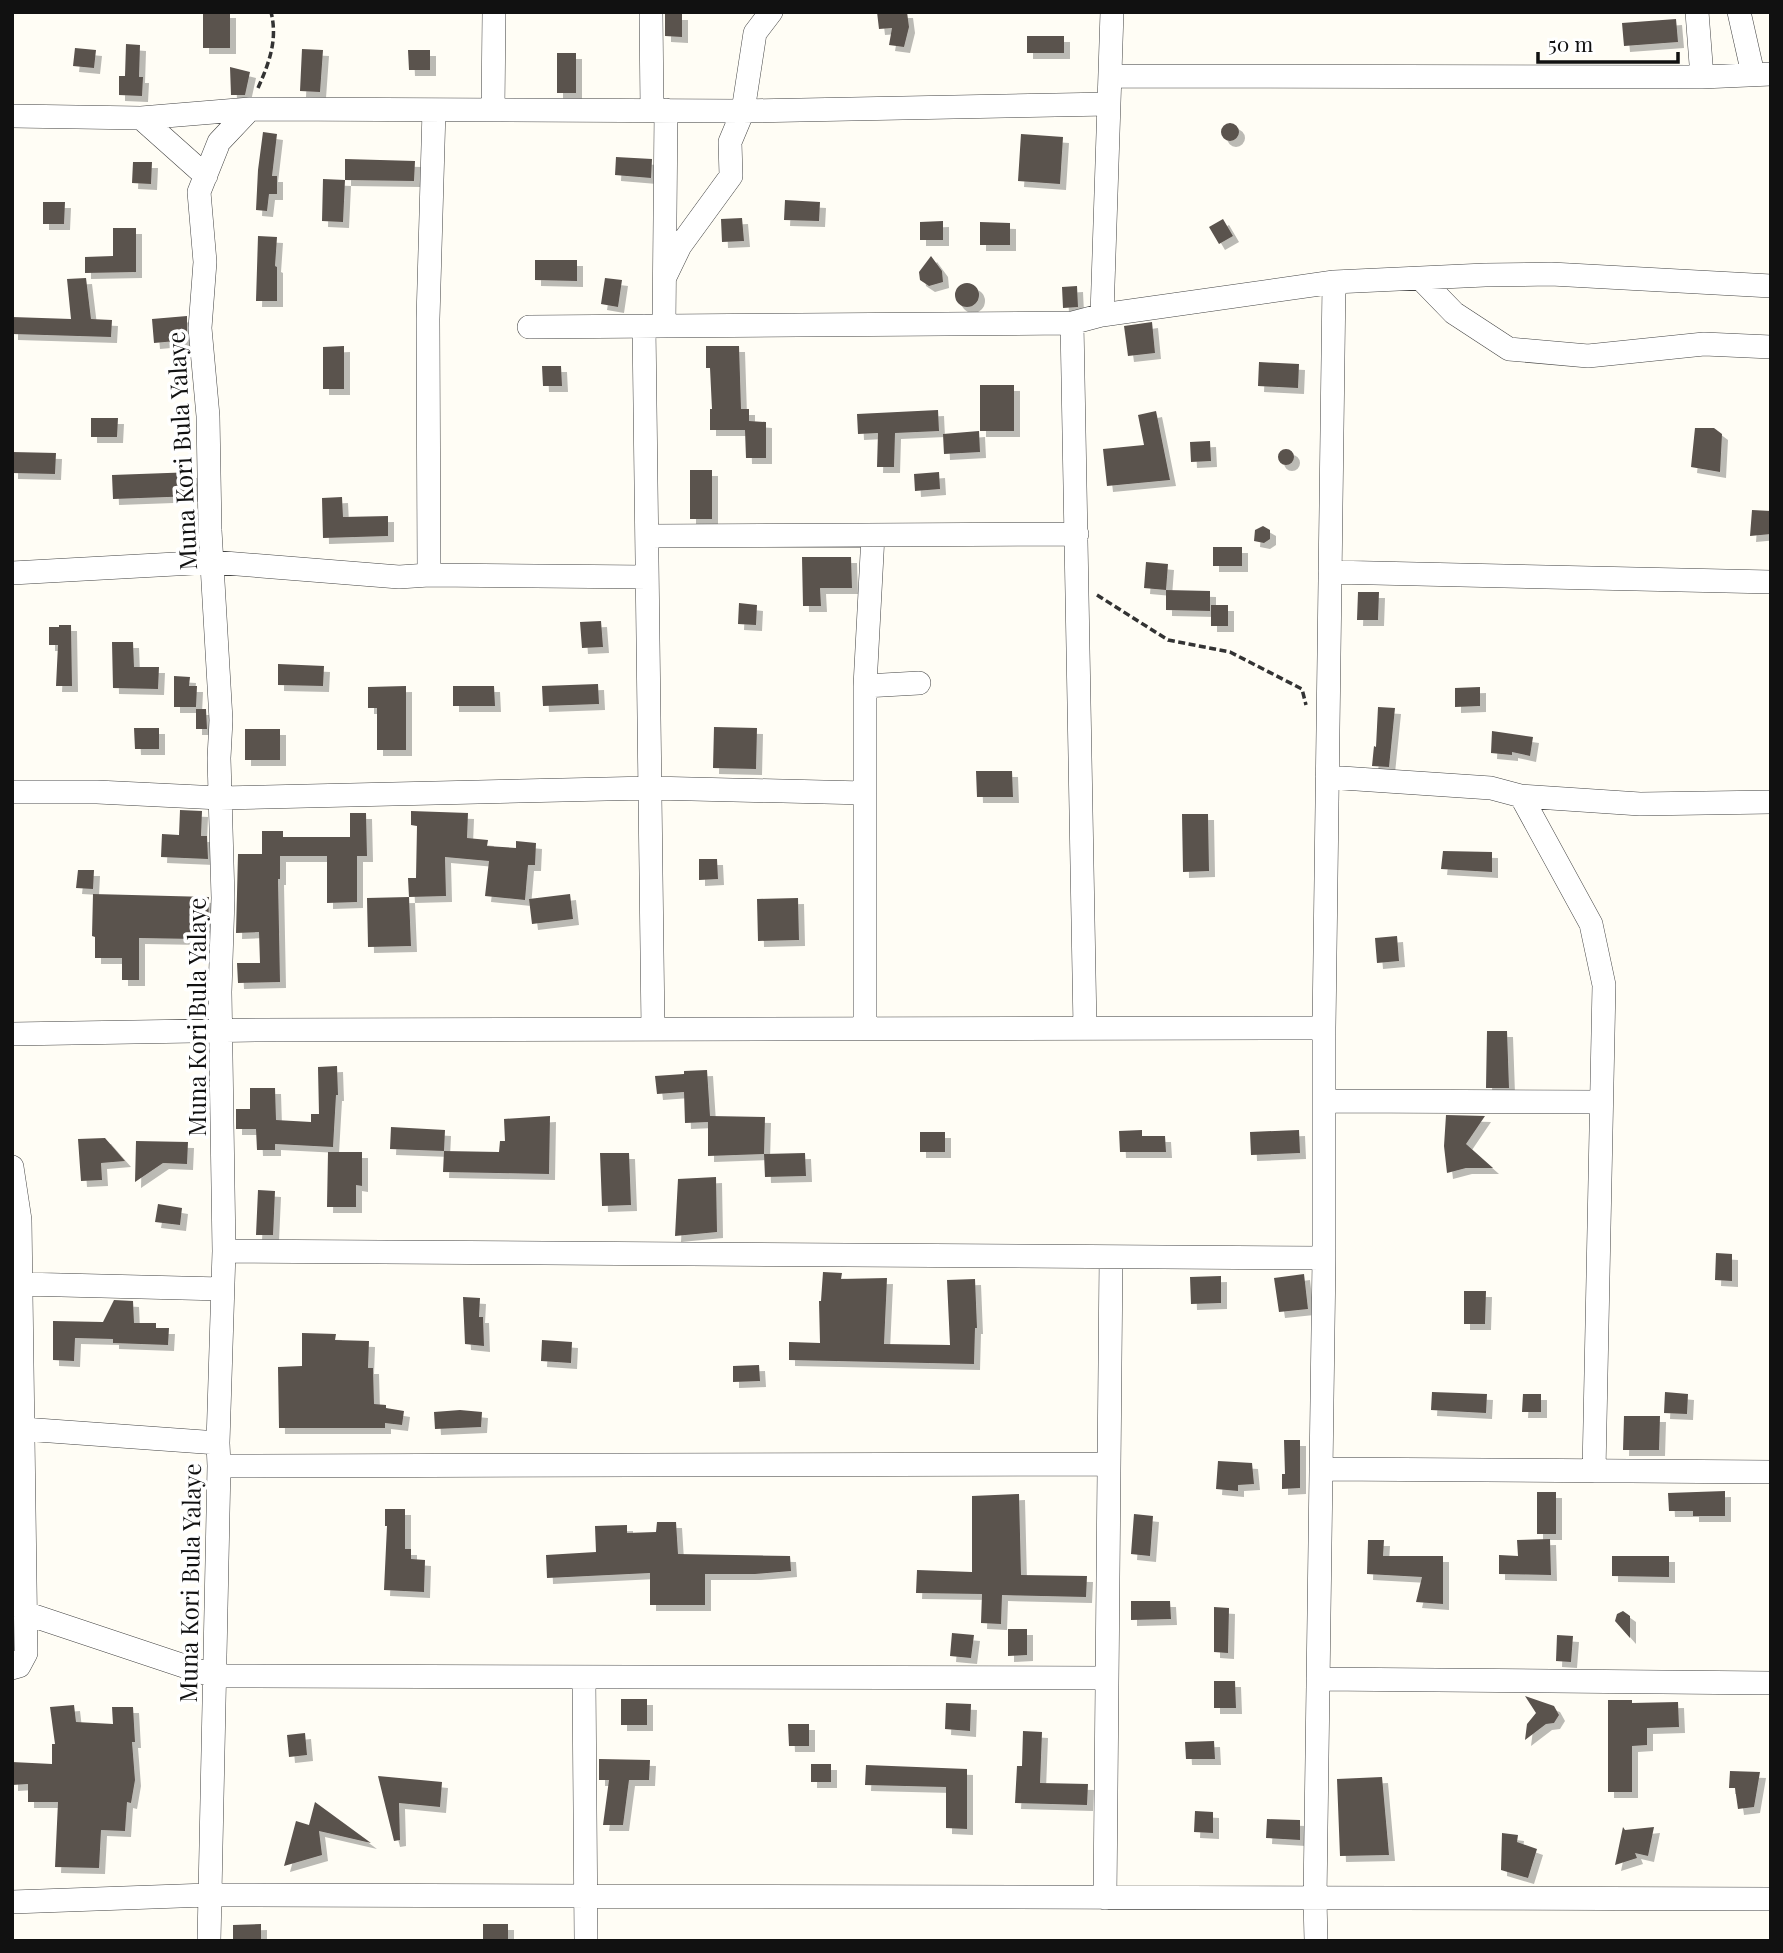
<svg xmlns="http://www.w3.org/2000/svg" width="1783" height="1953" font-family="'Playfair Display',serif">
  <defs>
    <filter id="shadow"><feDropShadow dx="6" dy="6" stdDeviation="0" flood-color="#0004"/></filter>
  </defs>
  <rect width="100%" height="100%" fill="#fffdf5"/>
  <path fill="#5a524d" filter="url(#shadow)" d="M203,12H230V48H203Z
    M877,12H907L909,27L904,47L889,45L892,28L879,29Z
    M665,14H682V37L665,36Z
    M1676,19L1678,42L1624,46L1622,23Z
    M1027,36H1064V53H1027Z
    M126,44L140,45L139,77H143L142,96L119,95V76H125Z
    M75,48L96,50L94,68L73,66Z
    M302,49L323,50L320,92L300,91Z
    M408,50H430V70H409Z
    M557,53H576V93H557Z
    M230,67L250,72L245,95H231Z
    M1221 132a9 9 0 1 1 18 0a9 9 0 1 1-18 0Z
    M263,132L277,134L272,176H277V194H269L267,211L256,210L258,170Z
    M1021,134L1063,137L1060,184L1018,181Z
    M616,157L652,159L651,178L615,175Z
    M345,159L415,161L414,181L345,180Z
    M133,162H152L151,184L132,183Z
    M323,179L345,180L343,222L322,221Z
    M785,200L820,202L819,221L784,220Z
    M43,202H65L64,224H43Z
    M742,218L744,241L722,242L721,219Z
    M1223,219L1233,236L1219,244L1209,227Z
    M943,221V240H920V222Z
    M980,222L1010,223V245H980Z
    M113,228H136V272L85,273V257L113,256Z
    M258,236L277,237L275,266L277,267V301H256Z
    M931,256L942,271L943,282L929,286L920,280L919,272Z
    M535,260H577V281L535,280Z
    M86,278L91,319L112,320L111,337L12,334V317L71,319L67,279Z
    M605,278L622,280L618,307L601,304Z
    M955 295a12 12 0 1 1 24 0a12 12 0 1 1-24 0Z
    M1077,286L1078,307L1063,308L1062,287Z
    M187,316V340L154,343L152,319Z
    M1152,322L1155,353L1128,356L1124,326Z
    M344,346V389H323V347Z
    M706,346H739L741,409H749V421L766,422V458H746L745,430H710V409H712L710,368H706Z
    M1259,362L1299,364L1298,388L1258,386Z
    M542,366H561L562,386H543Z
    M980,385H1014V431H980Z
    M938,410L939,431L895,433L894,467H877L878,433L858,434L857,414Z
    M1156,411L1170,480L1107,486L1103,449L1144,445L1138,415Z
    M91,418H118L117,437H91Z
    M1695,428H1714L1722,434L1720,472L1691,467Z
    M979,431L980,452L944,454L943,434Z
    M1210,441L1211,461L1191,462L1190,442Z
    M1278 457a8 8 0 1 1 16 0a8 8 0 1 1-16 0Z
    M12,452L56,453L55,474L12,473Z
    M690,470H712V519H690Z
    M195,472V496L113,499L112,475Z
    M939,472L940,489L915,491L914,474Z
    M342,497L343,517L388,516V536L323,538L322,498Z
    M1752,510L1771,511V534L1750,536Z
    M1263,526L1270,530V539L1264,543L1254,541L1255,530Z
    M1213,547H1242V566H1213Z
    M802,557H851L852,588H820L821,606H803Z
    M1146,562L1168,564L1166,590L1144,588Z
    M1166,590L1210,591V611L1166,610Z
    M1358,592H1379L1378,620H1357Z
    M739,603L757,605L756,625L738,624Z
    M1211,605H1228V626H1211Z
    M601,621L603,647L582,648L580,622Z
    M59,625H71L72,686H56L58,645H49V627H59Z
    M112,642H133L134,667H159L158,689L113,688Z
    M278,664L324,666L323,686L278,685Z
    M174,676L190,677L189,686H197L196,707H174Z
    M598,684L599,704L543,706L542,686Z
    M406,686V750H377V708H368V687Z
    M453,686H494L495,706H453Z
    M1480,687V706L1455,707V688Z
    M1378,707L1395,708L1389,767L1372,766L1374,746L1376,747Z
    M196,709H206L207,729H196Z
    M714,727L757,728L756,769L713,768Z
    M134,728H159V749H135Z
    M245,729H280V760H245Z
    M1492,731L1533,737L1530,756L1512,752V755L1491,753Z
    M976,771H1012L1013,797H977Z
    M180,810L202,811L201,836H207L208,859L161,857L162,834L179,835Z
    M411,811L468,813L467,838L488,840L487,846L516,848V841L536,843L535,865H528L525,900L485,896L489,861L445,857L446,896L409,897L408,878H416L417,826L411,825Z
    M350,813H366L367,856H357V902L327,903V856H280V879H278L280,982L238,983L237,963H260L259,932L236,933L238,854H262V831H283V837H350Z
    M1182,814H1208L1209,871L1183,872Z
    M1443,851L1492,852V872L1441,869Z
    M699,859H717L718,879L699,880Z
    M78,870H94L93,889L76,888Z
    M93,894L209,897L208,933H196V939L139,938V980H122V958H95V937L92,936Z
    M570,894L573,919L532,924L529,899Z
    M409,897L411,946L368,947L367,898Z
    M798,898L799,940L758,941L757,899Z
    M1397,936L1399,961L1377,963L1375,938Z
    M1487,1031H1507L1509,1088H1486Z
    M337,1066L338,1095H336L333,1147L275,1144V1150H257L256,1129H236V1109H250V1088H275L276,1120L311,1122V1114H319L318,1067Z
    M707,1070L710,1116L765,1117L764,1154L708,1156V1122L685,1123L684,1092L657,1094L655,1076L684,1074V1071Z
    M1446,1115L1485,1116L1466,1144L1493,1168H1466L1447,1173L1444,1146Z
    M550,1116L549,1174L443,1172L444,1151L499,1152L500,1141H505L504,1119Z
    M391,1127L445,1130L444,1151L390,1149Z
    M1142,1130V1136H1165L1166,1152H1120L1119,1131Z
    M1299,1130L1300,1153L1251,1155L1250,1132Z
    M920,1132H945V1152H920Z
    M105,1138L125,1161L101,1163L102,1180L81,1181L78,1139Z
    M136,1141L188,1142L187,1164L163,1163L135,1182Z
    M328,1152H362V1186L356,1185V1207H327Z
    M600,1153H629L631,1205L602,1206Z
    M805,1153L806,1176L765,1177L764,1154Z
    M716,1177L717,1232L675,1236L678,1179Z
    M258,1190L275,1191L273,1235H256Z
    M158,1204L182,1208L180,1225L155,1222Z
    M1716,1253L1732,1254V1281L1715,1280Z
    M823,1272L842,1273L841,1279L887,1278L884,1344L950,1345L947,1280L975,1279L977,1328H975L974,1364L789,1360V1342L820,1343L819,1301H821Z
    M1304,1274L1308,1309L1279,1312L1274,1278Z
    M1221,1276V1303L1191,1304L1190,1277Z
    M1464,1291H1486L1485,1324H1464Z
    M463,1297L480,1298L479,1317H483L484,1346L465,1344Z
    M114,1300L133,1301L134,1323H156V1328H169L168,1345L113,1343V1339L75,1338L74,1361L53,1360V1321L103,1322Z
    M302,1333L336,1334L335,1340L369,1341L368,1368H373L374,1404L386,1405V1408L404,1411L402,1425L385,1423V1428H279L278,1367L302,1366Z
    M542,1340L572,1342L571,1363L541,1361Z
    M759,1365L760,1381L733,1382V1366Z
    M1432,1392L1487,1394L1486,1413L1431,1410Z
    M1665,1392L1688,1394L1687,1414L1664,1413Z
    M1523,1394H1541V1412H1522Z
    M460,1410L482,1412L481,1427L435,1429L434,1412Z
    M1624,1416H1660L1659,1450H1623Z
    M1284,1440H1300V1488L1282,1489V1474H1285Z
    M1218,1461L1252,1463L1254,1484L1238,1485V1491L1216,1489Z
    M1725,1491V1516H1693V1511H1669L1668,1493Z
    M1537,1492H1556V1534H1537Z
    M1019,1494L1021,1575L1087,1576L1086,1597L1002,1595L1001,1624L981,1623L982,1594L916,1593L917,1570L972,1572V1496Z
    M385,1509H405V1549H411V1559L425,1560L424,1592L384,1590L387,1526H385Z
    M1134,1514L1153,1516L1150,1556L1131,1554Z
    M657,1522H676L678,1554L790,1556L791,1571L755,1574H705V1605H650V1573L547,1578L546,1555L596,1552L595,1526L627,1525V1533L656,1532Z
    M1550,1539L1551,1575L1499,1574V1555L1518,1556L1517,1540Z
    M1368,1540H1384L1383,1556H1443V1604L1416,1602L1422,1577L1367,1574Z
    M1612,1556H1669V1577L1612,1576Z
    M1131,1601H1170L1171,1619L1131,1620Z
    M1214,1607L1229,1608L1228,1653L1214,1652Z
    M1623,1611L1630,1616V1638L1615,1621L1617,1614Z
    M1008,1629H1027V1655L1008,1656Z
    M952,1633L974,1635L971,1658L950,1656Z
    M1557,1635L1573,1636L1571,1662L1556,1661Z
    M1214,1681H1235L1236,1708H1214Z
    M1525,1696L1554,1706L1559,1715L1554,1723L1546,1724L1525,1740L1527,1724L1536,1713Z
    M621,1699H647V1725H621Z
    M1608,1700H1632V1703L1678,1702L1679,1727L1647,1728V1745L1632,1746V1792H1608Z
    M946,1703L971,1704L970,1731L945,1729Z
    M74,1705L76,1722L113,1724L112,1707H133L135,1742H132L135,1780L131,1803L127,1802L125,1831L101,1830L99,1868L55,1867L58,1802H28V1784L12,1785V1762L52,1764V1744H55L50,1707Z
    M788,1724H809V1746H789Z
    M1023,1731L1042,1732L1040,1783L1088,1784L1087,1805L1015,1803L1017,1766H1022Z
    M305,1733L307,1755L289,1757L287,1735Z
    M1214,1741L1215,1759H1186L1185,1742Z
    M599,1759L650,1760L649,1780H629L623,1825H603L609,1780H599Z
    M811,1764H831V1782H811Z
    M866,1765L967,1769V1829L946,1828V1787L865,1785Z
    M1730,1771L1760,1772L1754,1807L1738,1809L1735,1788H1729Z
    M378,1776L442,1782L440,1807L399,1803L400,1840L394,1841Z
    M1382,1777L1389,1855L1340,1856L1337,1779Z
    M315,1802L371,1843L319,1831L322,1855L284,1866L296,1821L309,1825Z
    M1195,1811L1213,1812V1833L1194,1832Z
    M1267,1819L1300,1820V1840L1266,1838Z
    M1623,1827L1625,1830L1654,1827L1648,1856L1635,1853L1637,1858L1615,1865Z
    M1502,1833L1518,1835L1517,1842L1537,1849L1528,1878L1501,1870Z
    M261,1924V1941H233V1925Z
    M483,1924H508V1940H483Z"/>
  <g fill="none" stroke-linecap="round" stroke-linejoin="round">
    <g stroke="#444" stroke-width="24">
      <path id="minor" d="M651,12L652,110
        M1697,12L1702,77
        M1739,12L1753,74
        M1110,76L1702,77L1771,74
        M493,110L494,12
        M12,116L141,118L250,109L743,111L1109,104
        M141,118L206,176
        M665,277L680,246L731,176L730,142L743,111L755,33L771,12
        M1421,279L1454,313L1509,349L1588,356L1704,344L1771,347
        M1102,315L1112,12
        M1072,323L1085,1028
        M644,326L653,1029
        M664,326L666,110
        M529,327L1072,323L1102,315L1334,282L1485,275L1551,274L1771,286
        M647,536L1077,534
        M1330,572L1771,582
        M12,573L212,562L399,577L429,575L647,577
        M429,575L428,319L434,110
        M865,686L919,683
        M1327,777L1491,788L1521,796L1640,804L1771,802
        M12,792H97L220,798L650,788L865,793
        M1521,796L1591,924L1604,985L1594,1471
        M865,1029V686L873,535
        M12,1034L258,1030L1324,1028
        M1324,1101L1601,1102
        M12,1167L20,1220L26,1653L19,1666L12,1668
        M224,1251L1324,1258
        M21,1284L222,1289
        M23,1429L218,1443
        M219,1466L1109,1464
        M1321,1469L1771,1472
        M25,1613L214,1676L1107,1678
        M584,1677L586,1941
        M1318,1679L1771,1683
        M1105,1898L1111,1257
        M12,1902L208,1895L1771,1899
        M209,1941L219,1466L218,1443L224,1251L220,992L223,898L219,758L221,720L210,530L208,416L200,328L205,262L199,192L219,142L250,109
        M1316,1941L1315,1899L1324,1258V1028L1334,282"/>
    </g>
    <path stroke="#333" stroke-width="3.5" stroke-dasharray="7 3.5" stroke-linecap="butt" d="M258,88C269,63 278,40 271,12
      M1097,595L1168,640L1230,652L1302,689L1306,705"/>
    <use href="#minor" stroke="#fff" stroke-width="23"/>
  </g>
  <g text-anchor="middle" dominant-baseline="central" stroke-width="7" stroke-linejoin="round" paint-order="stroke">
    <g font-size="24" fill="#111" stroke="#fff">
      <text transform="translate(181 451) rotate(-93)">Muna Kori Bula Yalaye</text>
      <text transform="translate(196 1017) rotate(-90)">Muna Kori Bula Yalaye</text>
      <text transform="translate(189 1583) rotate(-89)">Muna Kori Bula Yalaye</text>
    </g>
  </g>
  <rect width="1783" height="1953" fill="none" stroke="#111111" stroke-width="28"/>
  <path d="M1538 52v10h140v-10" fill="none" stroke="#111111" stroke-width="3.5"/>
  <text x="1548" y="52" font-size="21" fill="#111111" stroke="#ffffff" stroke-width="5" paint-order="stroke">50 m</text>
</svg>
